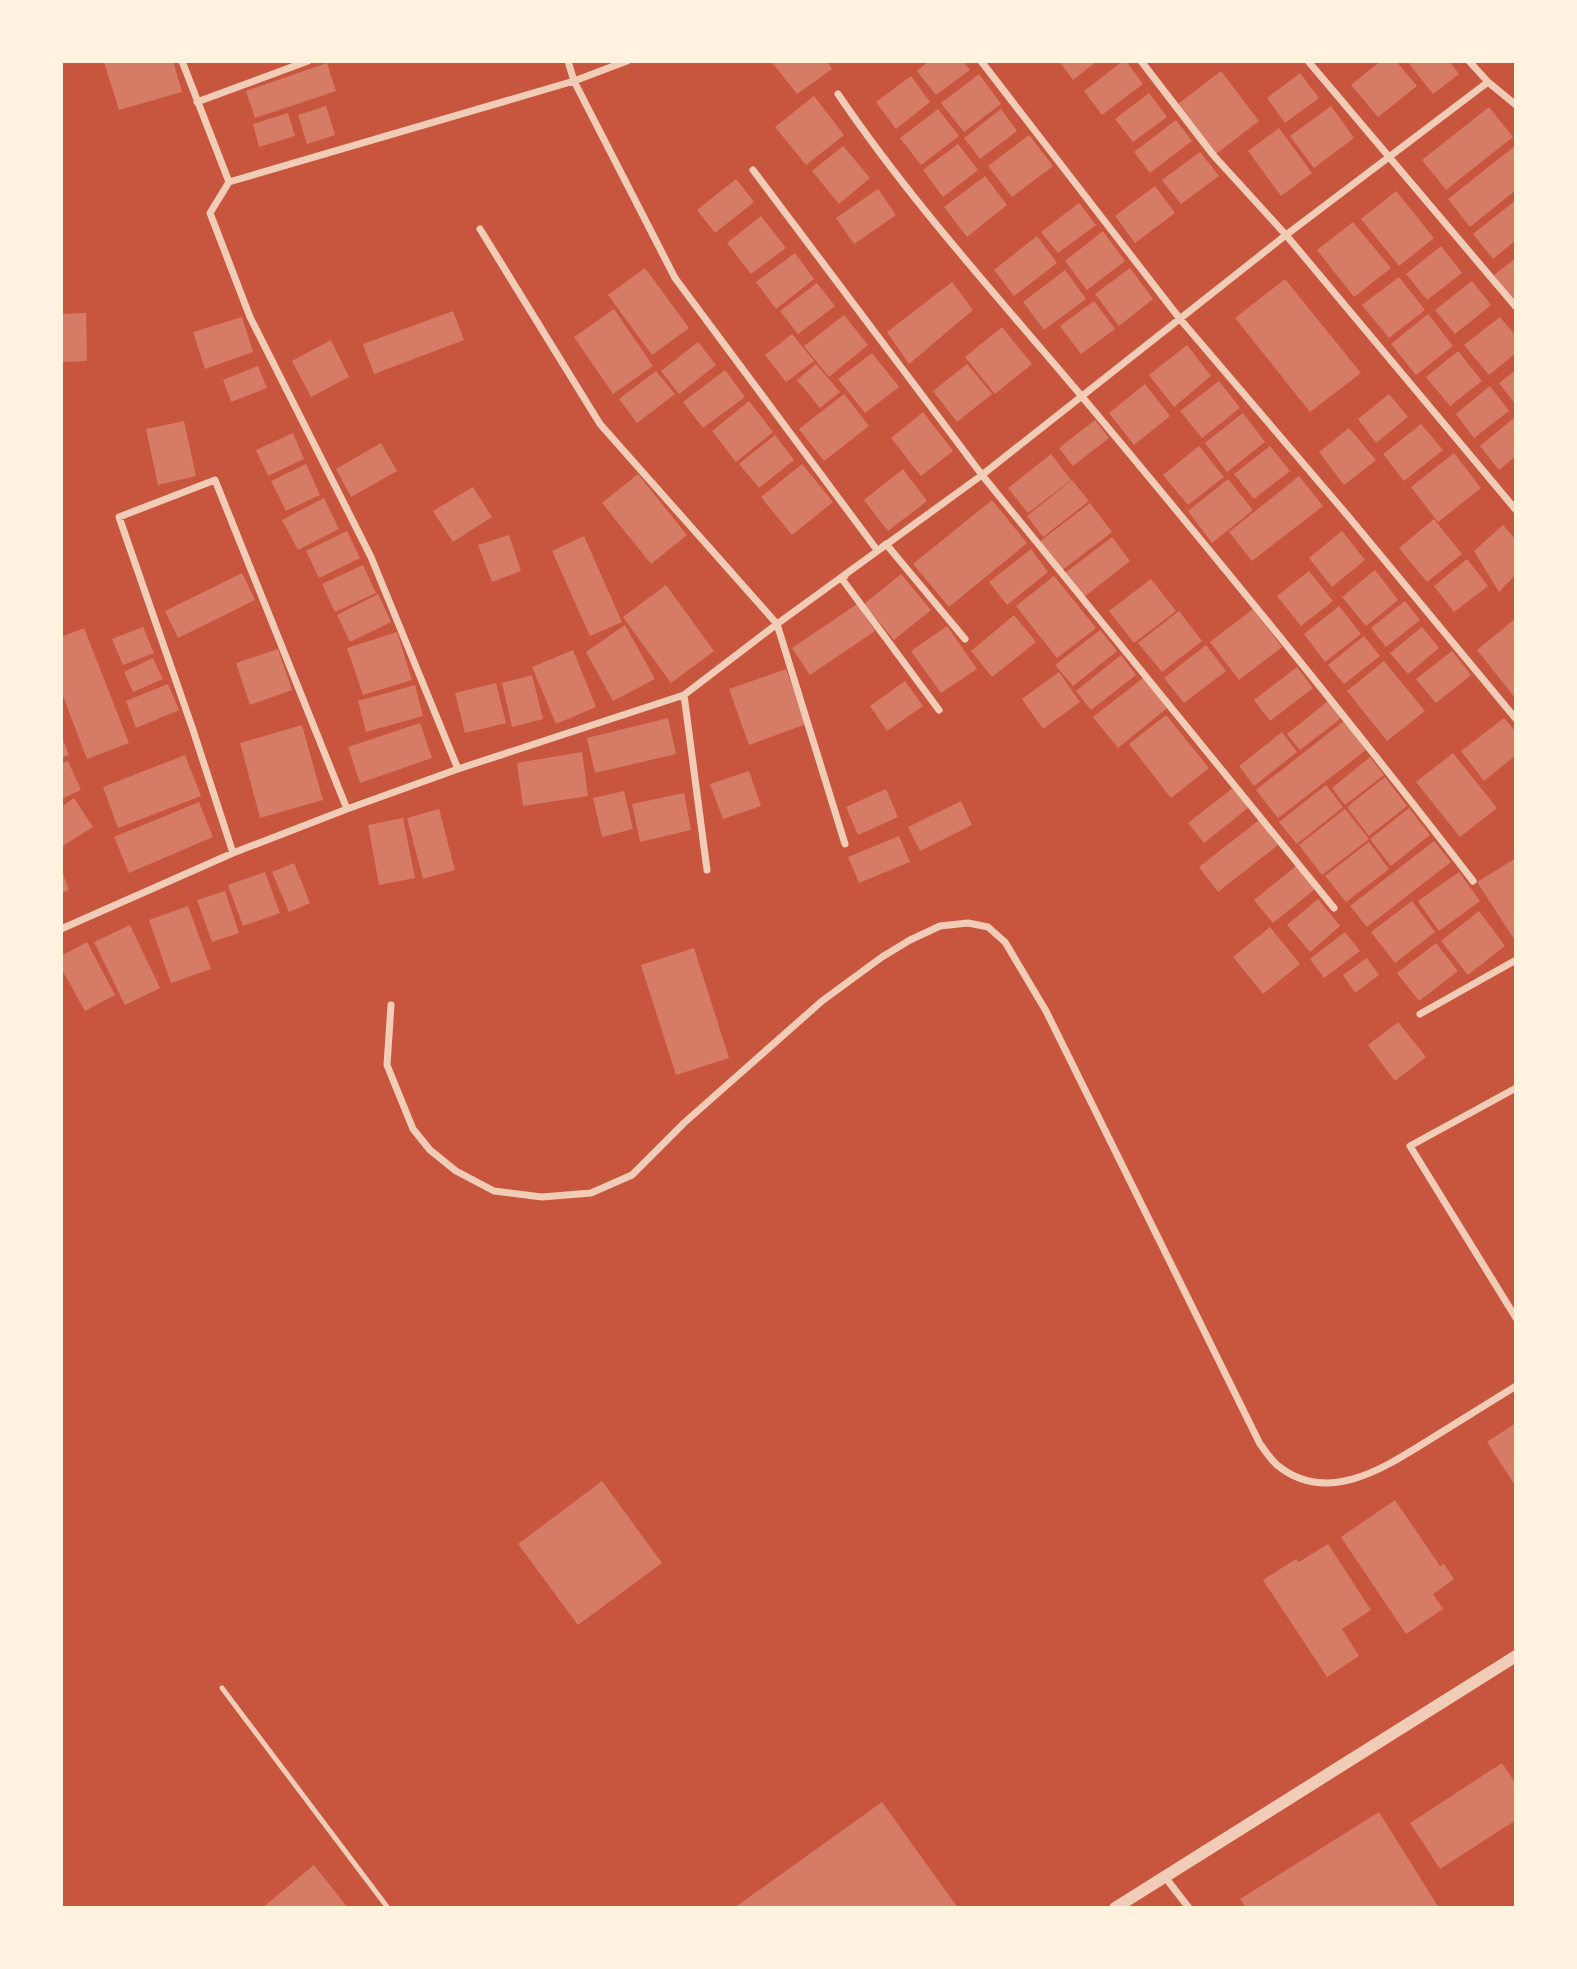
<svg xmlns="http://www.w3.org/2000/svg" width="1577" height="1969" font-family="'Public Sans',sans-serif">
  <rect width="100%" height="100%" fill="#c8553d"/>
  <path fill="#d67c66" d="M108,61H173L182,92L119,110L104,62Z
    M771,61H827L832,69L797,94Z
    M929,61H963L970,70L936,95L917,71Z
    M1059,61H1097L1073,80Z
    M1123,61H1126L1143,84L1102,115L1084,91Z
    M1381,61H1396L1417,86L1378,117L1351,85Z
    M1407,61H1449L1459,74L1433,94Z
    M327,63L336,91L255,118L246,91Z
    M1221,71L1259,121L1216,154L1178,104Z
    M1300,73L1319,98L1285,123L1267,98Z
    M979,74L1001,104L964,132L941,103Z
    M911,76L930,102L896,129L876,102Z
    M1149,93L1167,117L1133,142L1115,119Z
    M814,96L844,135L806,165L775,127Z
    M326,106L335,135L307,144L298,115Z
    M1331,106L1354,138L1314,168L1290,136Z
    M1489,107L1513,137L1446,190L1422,160Z
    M938,109L959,136L921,165L900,138Z
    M1001,109L1017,131L980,159L964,138Z
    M288,113L295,136L259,147L253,124Z
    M1176,120L1192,141L1150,173L1134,152Z
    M1279,128L1312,173L1281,196L1248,151Z
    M1029,135L1053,166L1012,197L988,166Z
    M958,144L978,170L943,197L923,170Z
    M1516,145V190L1470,227L1448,199Z
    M843,146L870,178L839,204L812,171Z
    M1200,152L1219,176L1181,204L1162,180Z
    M985,176L1007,205L967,237L944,207Z
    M736,179L754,202L715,233L697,210Z
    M1155,186L1175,213L1135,243L1115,216Z
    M878,189L896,215L854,244L836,218Z
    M1396,191L1434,238L1399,266L1361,219Z
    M1516,200V240L1493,259L1473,234Z
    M1079,203L1096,225L1058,253L1041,232Z
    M761,216L786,248L751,274L727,243Z
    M1353,222L1391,268L1354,297L1317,250Z
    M1103,231L1125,261L1087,290L1065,261Z
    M1037,236L1057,263L1014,296L994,270Z
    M1441,246L1462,273L1427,300L1406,274Z
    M795,253L814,279L776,309L756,282Z
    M1516,258V300L1514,302L1494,275Z
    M645,268L689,328L652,355L608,295Z
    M1130,268L1153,299L1119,326L1095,294Z
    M1065,270L1086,299L1044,330L1023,302Z
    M1399,277L1425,310L1389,338L1362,305Z
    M1285,279L1361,373L1310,412L1235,318Z
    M1472,281L1491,305L1455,334L1435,310Z
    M952,282L973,310L909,364L887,332Z
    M817,283L835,306L798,334L780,311Z
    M1094,301L1115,329L1081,354L1060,326Z
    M614,309L653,366L613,394L574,337Z
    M453,311L464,340L374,374L363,344Z
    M86,313L87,361L61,362V314Z
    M1428,314L1453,346L1416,375L1391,344Z
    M844,315L868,345L829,377L804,346Z
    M242,317L253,352L205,369L193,332Z
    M1500,317L1516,336V353L1489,375L1464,345Z
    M1002,327L1032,364L995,394L965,357Z
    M792,334L814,361L786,382L765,355Z
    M331,340L349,377L311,397L292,361Z
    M698,342L716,365L679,394L661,371Z
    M1187,345L1211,376L1174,407L1149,375Z
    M1458,351L1482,381L1450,406L1426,377Z
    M872,353L899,387L865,413L838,379Z
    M816,364L840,392L820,408L797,380Z
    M967,364L992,394L957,422L933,391Z
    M258,366L267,388L231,402L223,380Z
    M725,370L745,397L703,428L683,402Z
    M1516,370V405L1499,383Z
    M656,371L675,394L637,423L619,399Z
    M1219,381L1240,408L1202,438L1180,411Z
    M1145,384L1170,416L1134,445L1109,413Z
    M1490,386L1509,411L1474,438L1456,414Z
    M844,394L869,426L824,461L799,429Z
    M1389,394L1408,417L1376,443L1358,419Z
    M749,401L773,432L736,462L712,431Z
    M923,412L953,451L921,476L891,438Z
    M1243,413L1265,442L1227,472L1205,443Z
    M1514,418L1516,456L1499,470L1480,446Z
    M1095,420L1109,438L1073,466L1059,448Z
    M184,421L196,476L158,485L146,429Z
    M1421,424L1443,450L1404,481L1383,454Z
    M1349,428L1376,460L1344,485L1319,452Z
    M293,433L304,459L268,476L256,450Z
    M775,435L794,460L759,488L739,464Z
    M381,443L397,471L351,497L336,469Z
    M1199,446L1224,477L1188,505L1163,475Z
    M1270,446L1290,471L1254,499L1234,474Z
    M1454,453L1481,488L1438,522L1411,487Z
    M1051,454L1071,480L1028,513L1008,488Z
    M306,464L320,495L286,511L271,481Z
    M802,464L833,502L792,535L761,497Z
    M903,469L927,501L888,531L864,500Z
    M638,474L687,535L651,564L602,503Z
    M1299,476L1323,506L1252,561L1229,532Z
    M1228,479L1253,510L1212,543L1188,511Z
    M1072,480L1089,501L1043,537L1027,516Z
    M473,487L492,517L453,542L433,511Z
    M324,498L339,529L298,550L282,520Z
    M992,500L1027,543L949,607L913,564Z
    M1090,503L1112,532L1061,571L1039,542Z
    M1434,519L1462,554L1427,582L1399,548Z
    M1503,525L1516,540V574L1499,592L1474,551Z
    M347,531L360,558L319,578L306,551Z
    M1342,531L1365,560L1332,587L1309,558Z
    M509,535L521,571L492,582L478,545Z
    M584,536L622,622L590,636L552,551Z
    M1112,537L1130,561L1084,597L1065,573Z
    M1031,549L1048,572L1007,605L989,582Z
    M1467,559L1488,586L1454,612L1434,586Z
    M363,565L376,593L335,612L322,584Z
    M1375,570L1398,600L1366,626L1342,597Z
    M1309,571L1333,601L1301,626L1277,596Z
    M242,573L255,600L178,638L165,611Z
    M901,574L931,610L894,640L864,604Z
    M1054,576L1096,628L1057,658L1016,606Z
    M1151,579L1176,611L1134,643L1109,611Z
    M666,585L714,651L671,683L623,617Z
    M378,594L391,622L350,642L337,615Z
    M1405,601L1420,620L1386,647L1371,628Z
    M857,604L875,631L810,675L792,648Z
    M1339,606L1361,634L1325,662L1304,634Z
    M1253,609L1282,647L1239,680L1210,642Z
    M1179,611L1202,641L1162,672L1138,643Z
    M1014,615L1036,642L992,677L971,651Z
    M1516,618V699L1477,650Z
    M625,625L655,679L613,701L586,652Z
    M947,626L977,669L941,693L911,651Z
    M143,627L154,653L123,665L112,639Z
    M1422,627L1439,648L1408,674L1390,653Z
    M84,628L129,743L87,759L61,691V637Z
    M1100,630L1117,651L1073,686L1055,665Z
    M397,632L412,680L363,695L347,648Z
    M1364,636L1380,656L1344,684L1328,665Z
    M1206,645L1226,671L1184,703L1164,678Z
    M278,649L292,690L250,705L236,663Z
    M573,650L596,707L556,724L532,667Z
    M1452,651L1471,675L1436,703L1416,679Z
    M1121,655L1136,675L1091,710L1076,691Z
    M153,658L163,679L133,692L124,672Z
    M1384,661L1425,711L1387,741L1347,691Z
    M1297,667L1313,688L1270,721L1254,700Z
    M786,669L806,724L749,745L729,689Z
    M1059,672L1080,702L1043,729L1022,699Z
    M532,675L543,719L512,727L502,683Z
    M1143,678L1167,708L1118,748L1093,717Z
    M905,681L923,706L887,731L870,706Z
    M496,683L506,723L465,733L455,693Z
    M168,684L179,710L136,728L126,701Z
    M415,685L423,716L366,732L358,701Z
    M1328,701L1341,718L1300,750L1287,734Z
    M1166,715L1209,768L1171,798L1129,744Z
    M668,718L676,754L595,773L587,738Z
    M1504,718L1516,732V755L1484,781L1461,751Z
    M1344,721L1366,750L1278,818L1256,790Z
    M420,723L432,758L360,783L348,747Z
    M302,725L323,800L260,818L240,743Z
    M1282,732L1297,752L1254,786L1239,766Z
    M61,735L69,755L61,758Z
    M582,752L588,796L523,806L517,763Z
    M1453,753L1497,808L1460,837L1416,782Z
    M185,755L201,796L118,828L103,787Z
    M1370,757L1384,775L1345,805L1332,788Z
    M68,761L81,790L61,799V764Z
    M749,771L761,806L723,819L710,784Z
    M1385,777L1407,806L1369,836L1347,807Z
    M1326,785L1343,807L1297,844L1279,822Z
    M1233,788L1248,808L1204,843L1188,823Z
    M886,789L898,817L858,835L846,807Z
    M624,791L633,829L602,837L593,798Z
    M684,793L691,830L640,842L632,804Z
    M74,798L93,827L61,847V807Z
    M961,801L972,825L920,851L908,827Z
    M199,802L213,837L129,873L114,837Z
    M1409,808L1430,835L1391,866L1370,839Z
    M439,809L455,870L423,879L407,818Z
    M1345,809L1369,839L1322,875L1299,845Z
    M403,818L415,878L379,885L368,825Z
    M1259,820L1278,845L1218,892L1199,867Z
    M899,836L910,862L859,883L848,857Z
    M1434,841L1451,862L1367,927L1350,906Z
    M1369,842L1389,869L1346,902L1325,876Z
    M1516,858V942L1477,882Z
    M294,863L310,903L289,912L272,872Z
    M1296,866L1315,889L1273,923L1254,900Z
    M61,868L69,890L61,893Z
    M265,872L280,913L243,926L228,885Z
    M1459,872L1480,901L1439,931L1418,901Z
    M225,891L239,933L212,942L197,900Z
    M1318,899L1340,926L1310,952L1287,925Z
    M1412,901L1435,932L1395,963L1371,932Z
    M188,906L211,969L171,983L149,920Z
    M1479,911L1505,946L1468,975L1441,941Z
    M130,925L160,988L125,1005L94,942Z
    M1270,927L1300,964L1263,994L1233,957Z
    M1345,932L1360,951L1324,978L1310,959Z
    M87,942L115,995L85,1011L61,968V956Z
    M1436,943L1458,971L1419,1001L1397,973Z
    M694,948L729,1058L676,1075L641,965Z
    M1367,958L1379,975L1355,993L1343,975Z
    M1398,1022L1426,1057L1395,1081L1368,1045Z
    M1516,1423V1487L1487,1442Z
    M602,1481L662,1563L578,1625L518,1544Z
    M1395,1500L1440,1566L1444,1564L1454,1579L1433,1594L1443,1609L1406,1634L1341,1537Z
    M1328,1544L1371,1610L1342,1629L1359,1656L1327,1677L1263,1580L1296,1559L1299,1562Z
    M1502,1763L1516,1784V1820L1440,1869L1410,1823Z
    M882,1802L958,1908H734Z
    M1379,1812L1439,1908H1246L1240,1899Z
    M314,1865L348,1908H262Z"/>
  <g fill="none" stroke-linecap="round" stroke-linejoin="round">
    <path stroke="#f1ccb7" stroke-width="5" d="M222,1688L388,1908"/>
    <path stroke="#f1ccb7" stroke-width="7" d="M182,61L229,182L210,213L250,317L371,557L458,769
      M568,61L574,81L675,278L877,550
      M981,61L1180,319L1348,516L1516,719
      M1141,61L1214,156L1286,235L1516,510
      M1308,61L1516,307
      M1469,61L1488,82L1516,105
      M838,94C911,202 1000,299 1084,399C1216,557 1347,717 1473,881
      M197,102L308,61
      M753,170L982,475L1334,908
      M229,182L574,81L627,61
      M480,229L600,424L777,624L845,844
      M882,547L886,544L965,639
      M845,576L842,579L939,710
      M684,695L707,870
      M233,853L192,727L119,517L215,480L347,809
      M61,929L233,853L347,809L458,769L684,695L777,624L982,475L1286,235L1488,82
      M391,1005L387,1065L413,1129L430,1150L456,1171L494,1191L542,1197L591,1193L632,1175L684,1123L822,1001L882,957L910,940L940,926L968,923L988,927L1005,942L1046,1011L1260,1444C1265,1450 1270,1459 1277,1465C1327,1506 1384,1468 1429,1440C1458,1422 1487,1404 1516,1386
      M1420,1014L1516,960
      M1516,1088L1410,1146L1516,1318
      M1165,1877L1189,1908"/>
    <path stroke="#f1ccb7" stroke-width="12" d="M1115,1908L1516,1656"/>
  </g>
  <rect width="1577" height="1969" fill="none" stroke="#fff3e0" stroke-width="126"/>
</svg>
